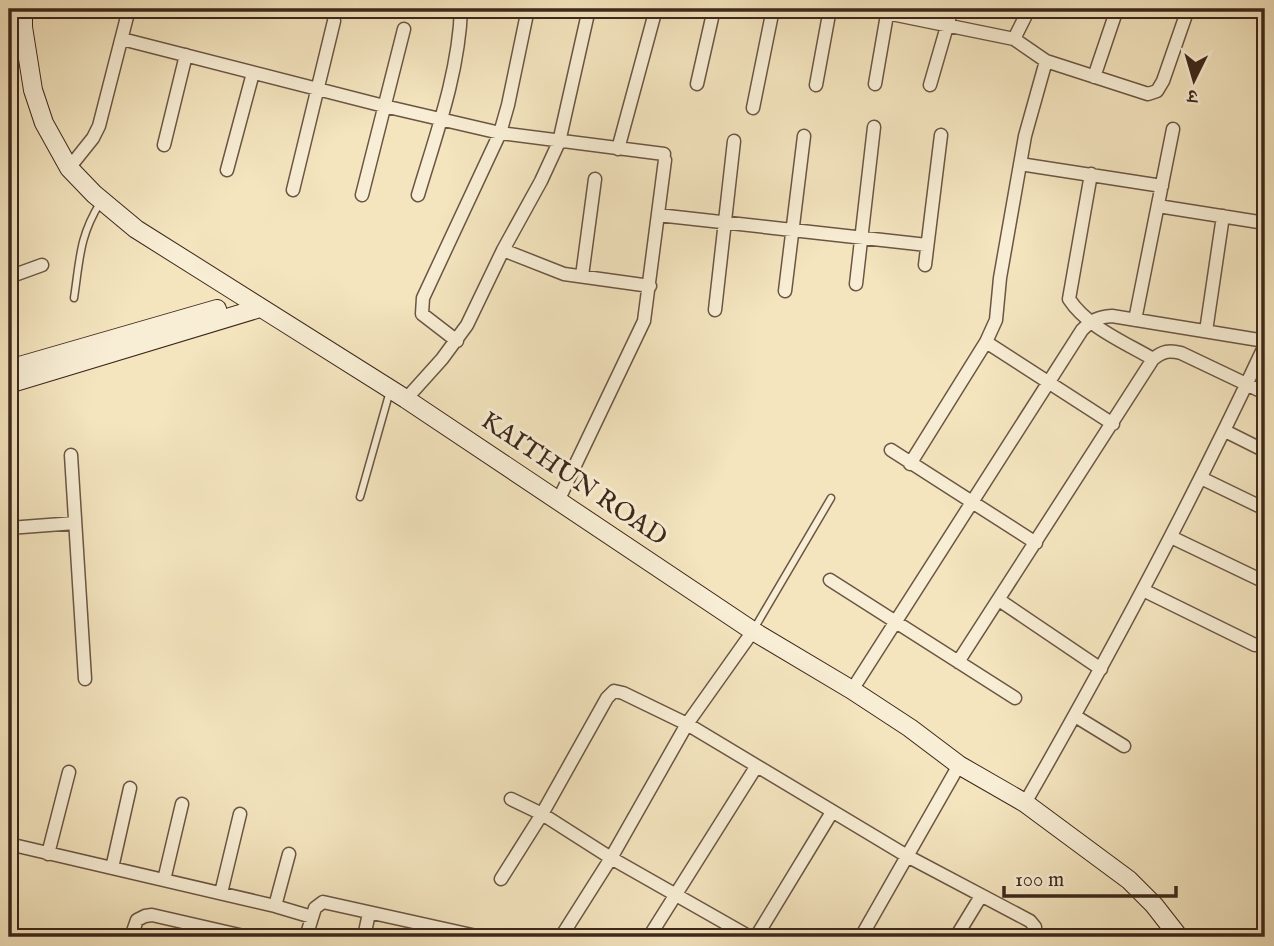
<svg xmlns="http://www.w3.org/2000/svg" width="1274" height="946" font-family="'IM FELL English','Noto Serif Devanagari',serif">
  <rect width="100%" height="100%" fill="#f4e5bf"/>
  <filter id="stains"><feTurbulence type="fractalNoise" baseFrequency=".00286" numOctaves="4"/><feColorMatrix values="0 0 0 0 .2 0 0 0 0 .09 0 0 0 0 .02 0 0 0 .5 -.17"/></filter>
  <radialGradient id="worn" r=".72"><stop offset=".6" stop-color="#630" stop-opacity="0"/><stop offset="1" stop-color="#630" stop-opacity=".3"/></radialGradient>
  <g fill="none" stroke-linecap="round" stroke-linejoin="round">
    <g stroke="#6b5644" stroke-width="9">
      <path id="lane" d="M74,298C80,259 79,237 100,203
        M360,497L390,391
        M754,629L831,498"/>
    </g>
    <g stroke="#6b5644" stroke-width="15">
      <path id="street" d="M867,9L1014,39L1046,61L1148,94L1157,91L1163,81L1188,9
        M9,34L23,27
        M122,39L384,106L500,133L664,154
        M1014,39L1029,9
        M1094,77L1117,9
        M697,84L714,9
        M875,84L888,9
        M816,85L830,9
        M930,85L952,9
        M753,108L773,9
        M164,145L186,55
        M618,149L656,9
        M1020,164L1162,186
        M69,168L93,138L99,126L129,9
        M227,170L253,73
        M1091,174L1069,299C1087,327 1126,343 1153,359
        M293,190L334,21
        M362,195L404,29
        M418,195C436,135 459,72 461,9
        M1158,206L1265,223
        M658,215L927,245
        M503,250L564,274L650,286
        M925,265L941,135
        M582,276L595,179
        M9,277L42,265
        M856,284L874,127
        M785,291L804,136
        M715,310L734,141
        M1135,320L1173,129
        M1206,331L1223,216
        M457,341L422,314L423,298L500,133L508,105L528,9
        M986,342L1113,424
        M406,399L442,359L467,325L503,250L541,181L559,142L589,9
        M1225,431L1265,451
        M891,450L1036,543
        M71,455L85,679
        M910,464L986,342L996,320L1000,278L1025,136L1046,61
        M1201,478L1265,509
        M559,499L644,321L665,160
        M9,528L75,523
        M1171,537L1265,582
        M830,580L1015,698
        M1143,590L1255,645
        M999,600L1101,669
        M958,662L1153,359C1163,351 1169,350 1181,353L1265,393
        M852,690L1082,330C1092,320 1098,317 1112,316L1265,341
        M1075,716L1124,746
        M511,799L542,814L611,858L750,937
        M1025,803C1111,653 1192,501 1265,345
        M9,844L275,906L312,917
        M48,854L69,772
        M112,868L130,788
        M501,879L542,814L607,698L614,691L623,693L687,724L907,856L1030,921L1035,927L1033,937
        M164,880L182,804
        M221,893L240,814
        M275,906L289,854
        M9,933L11,937
        M131,937L137,920L145,916L152,915L248,937
        M306,937L315,908L323,902L481,937
        M364,937L369,913
        M561,937L611,858L687,724L753,631
        M649,937L756,767
        M756,937L832,812
        M861,937L959,765
        M956,937L981,896"/>
    </g>
    <g stroke="#3d271b" stroke-width="20">
      <path id="secondary" d="M23,9V27L33,90L44,123L69,168L94,194L136,229L406,399L753,631L852,690L910,728L959,765L1025,803L1129,880L1154,905L1179,937
        M9,369L217,309
        M9,384L260,308"/>
    </g>
    <use href="#lane" stroke="#f8eed5" stroke-width="6"/>
    <use href="#street" stroke="#f8eed5" stroke-width="12"/>
    <use href="#secondary" stroke="#f8eed5" stroke-width="18"/>
  </g>
  <g text-anchor="middle" dominant-baseline="central" stroke-width="6" stroke-linejoin="round" paint-order="stroke">
    <g font-size="26" fill="#3d271b" stroke="#f8eed5">
      <text transform="translate(574 479) rotate(34)">KAITHUN ROAD</text>
    </g>
  </g>
  <rect width="1274" height="946" fill="none" stroke="#f4e5bf" stroke-width="35"/>
  <rect x="10" y="10" width="1253" height="925" fill="none" stroke="#3d271b" stroke-width="3.5"/>
  <rect x="18" y="18" width="1239" height="911" fill="none" stroke="#3d271b" stroke-width="2"/>
  <g transform="translate(1194 80) rotate(185)" stroke="#f8eed5" stroke-width="5" paint-order="stroke">
  <path d="M0-5L12 26L0 18L-12 26Z" fill="#3d271b"/>
  <text y="-10" font-size="19" font-weight="bold" text-anchor="middle" fill="#3d271b">उ</text>
  </g>
  <path d="M1004 886v10h172v-10" fill="none" stroke="#3d271b" stroke-width="3.5"/>
  <text x="1015" y="886" font-size="21" fill="#3d271b" stroke="#f8eed5" stroke-width="5" paint-order="stroke">100 m</text>
  <rect width="100%" height="100%" filter="url(#stains)"/>
  <rect width="100%" height="100%" fill="url(#worn)"/>
</svg>
